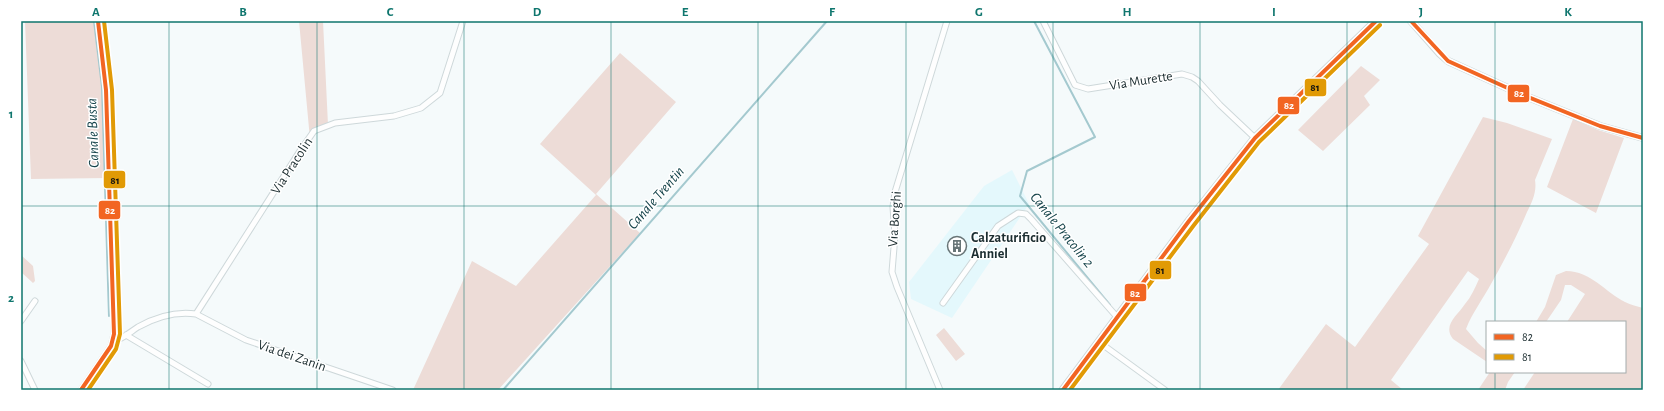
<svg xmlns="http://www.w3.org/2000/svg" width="1664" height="411" font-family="'Alegreya Sans',sans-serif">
  <rect width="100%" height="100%" fill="#f5fafb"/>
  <path fill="#e4f8fc" d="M1012,170L1029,204L952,318L911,299L909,282L984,186Z"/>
  <path fill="#eddcd7" d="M25,21H98L102,53L108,178L31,179Z
    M299,21H323L328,125L319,126L310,139Z
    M620,53L676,102L596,194L640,233L498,390H413L472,261L516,286L596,195L540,144Z
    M1361,66L1380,80L1364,96L1370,105L1323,151L1298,130Z
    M1483,117L1507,123L1552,139L1535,180C1537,192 1532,202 1527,212C1517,236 1504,261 1491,284C1483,299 1472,313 1466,329L1478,343L1487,351V362L1453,339C1442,325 1458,315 1465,304C1471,297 1475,288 1479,279L1468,271L1391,380L1403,390H1278L1326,324L1355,347L1429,244L1418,236Z
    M1573,119L1598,130L1624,138L1596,213L1547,187Z
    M21,255L33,266L35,281L33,283L21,272Z
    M1566,271C1591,271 1605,292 1625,302C1631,305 1637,306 1643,308V390H1523L1535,372H1625V322H1567L1585,294L1571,285H1565L1561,300L1546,322H1536L1545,307L1556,275Z
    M944,328L965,354L956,361L936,335Z
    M1490,372H1515L1508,382L1505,390H1478Z"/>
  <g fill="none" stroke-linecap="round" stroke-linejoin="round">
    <path stroke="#a4c9cf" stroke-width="2" d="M94,21L102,87L109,316
      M1034,21L1095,137L1027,171L1020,196L1110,305
      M503,390L827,21"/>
    <g stroke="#ced8da" stroke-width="7">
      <path id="minor" d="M1043,21L1075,85L1088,89L1182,74L1192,77L1198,81L1220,105L1255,138
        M943,303L998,226L1018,213L1026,214L1031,219L1117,317
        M196,314L246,340L393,390
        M21,321L35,301
        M126,335L208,384
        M113,341C122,340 130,332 138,327C156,317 175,311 196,314L300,151L314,131L335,123L394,116L421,108L440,93L463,21
        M1099,342L1165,390
        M21,361L35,390
        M81,390L111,346L114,334L106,90L98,21
        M940,390L897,287L892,272L895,235L893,207L895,192L947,21"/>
    </g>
    <g stroke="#ced8da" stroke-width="8">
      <path id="tertiary" d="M1411,21L1440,54L1448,61L1523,95L1600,126L1643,138"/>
    </g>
    <g stroke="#ced8da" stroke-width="9">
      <path id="secondary" d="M1063,390L1189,221L1255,138L1376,21"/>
    </g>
    <use href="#minor" stroke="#fefefe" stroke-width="5"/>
    <use href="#tertiary" stroke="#fefefe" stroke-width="6"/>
    <use href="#secondary" stroke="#faf7f7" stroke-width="7"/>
    <g stroke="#fff" stroke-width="7">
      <path id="bus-1" d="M1411,21L1448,61L1523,95L1600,126L1643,138
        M81,390L111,346L114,334L106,90L98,21
        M1063,390L1189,221L1255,138L1376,21"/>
    </g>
    <g stroke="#fff" stroke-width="7">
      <path id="bus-2" d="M88,390L116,349L120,334L112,90L104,21
        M1070,390L1194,225L1259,142L1380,25"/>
    </g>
    <use href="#bus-1" stroke="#f26522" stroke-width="4"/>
    <use href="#bus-2" stroke="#e19a05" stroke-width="4"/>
  </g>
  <path fill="none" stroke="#0f766e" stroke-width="1" stroke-opacity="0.55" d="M169,21V390M317,21V390M464,21V390M611,21V390M758,21V390M906,21V390M1053,21V390M1200,21V390M1347,21V390M1495,21V322M21,206H1643M1495,372V390"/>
  <defs>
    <g id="building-ring" transform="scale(1)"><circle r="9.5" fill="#fff" stroke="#687577" stroke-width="1.5"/><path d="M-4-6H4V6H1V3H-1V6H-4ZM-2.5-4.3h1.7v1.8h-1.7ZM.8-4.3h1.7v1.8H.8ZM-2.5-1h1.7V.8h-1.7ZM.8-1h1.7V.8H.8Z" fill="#687577"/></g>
  </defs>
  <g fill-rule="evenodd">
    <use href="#building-ring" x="957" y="246"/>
  </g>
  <g text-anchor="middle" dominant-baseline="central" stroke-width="3" stroke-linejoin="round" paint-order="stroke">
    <g font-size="14" fill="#1c2d30" stroke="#fff">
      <text transform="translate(1141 81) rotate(-9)">Via Murette</text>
      <text transform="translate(292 166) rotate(-57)">Via Pracolin</text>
      <text transform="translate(895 219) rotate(-86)">Via Borghi</text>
      <text transform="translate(292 356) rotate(19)">Via dei Zanin</text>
    </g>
    <g font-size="14" font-weight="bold" fill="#1c2d30" stroke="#fff" text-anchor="start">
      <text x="971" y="238">Calzaturificio<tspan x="971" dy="16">Anniel</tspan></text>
    </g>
    <g font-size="15" font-style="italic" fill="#15434a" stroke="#fff">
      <text transform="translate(93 133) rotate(-92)">Canale Busta</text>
      <text transform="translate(656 198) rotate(-49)">Canale Trentin</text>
      <text transform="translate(1062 230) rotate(51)">Canale Pracolin 2</text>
    </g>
  </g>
  <g stroke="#fff" stroke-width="1.5">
    <rect x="1304" y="78" width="23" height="19" rx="4" fill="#e19a05"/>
    <rect x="1507" y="84" width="23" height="19" rx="4" fill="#f26522"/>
    <rect x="1277" y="96" width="23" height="19" rx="4" fill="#f26522"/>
    <rect x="103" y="170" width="23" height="19" rx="4" fill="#e19a05"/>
    <rect x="98" y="200" width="23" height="20" rx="4" fill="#f26522"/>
    <rect x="1149" y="260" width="23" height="20" rx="4" fill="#e19a05"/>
    <rect x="1124" y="283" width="23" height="19" rx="4" fill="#f26522"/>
  </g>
  <g font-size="11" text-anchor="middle" font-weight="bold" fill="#fff">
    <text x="1519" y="97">82</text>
    <text x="1289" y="109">82</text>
    <text x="110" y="214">82</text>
    <text x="1135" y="297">82</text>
  </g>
  <g font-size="11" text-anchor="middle" font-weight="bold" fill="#111">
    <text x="1315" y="91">81</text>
    <text x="115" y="184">81</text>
    <text x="1160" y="274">81</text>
  </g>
  <rect width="1664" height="411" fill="none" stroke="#ffffff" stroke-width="44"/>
  <rect x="1486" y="321" width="140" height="52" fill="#ffffff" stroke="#a4abac"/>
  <rect x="1494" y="334" width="20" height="6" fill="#f26522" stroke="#a4abac"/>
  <text x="1522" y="341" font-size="12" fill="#1c2d30">82</text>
  <rect x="1494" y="354" width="20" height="6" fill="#e19a05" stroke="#a4abac"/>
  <text x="1522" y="361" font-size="12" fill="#1c2d30">81</text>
  <rect x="22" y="22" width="1620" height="367" fill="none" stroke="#0f766e" stroke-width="1.5"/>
  <g font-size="13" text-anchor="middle" font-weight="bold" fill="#0f766e">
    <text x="96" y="16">A</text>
    <text x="243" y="16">B</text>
    <text x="390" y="16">C</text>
    <text x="537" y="16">D</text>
    <text x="685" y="16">E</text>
    <text x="832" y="16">F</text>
    <text x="979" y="16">G</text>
    <text x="1127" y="16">H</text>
    <text x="1274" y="16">I</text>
    <text x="1421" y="16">J</text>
    <text x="1568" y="16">K</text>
    <text x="11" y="118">1</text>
    <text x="11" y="302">2</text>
  </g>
</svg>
